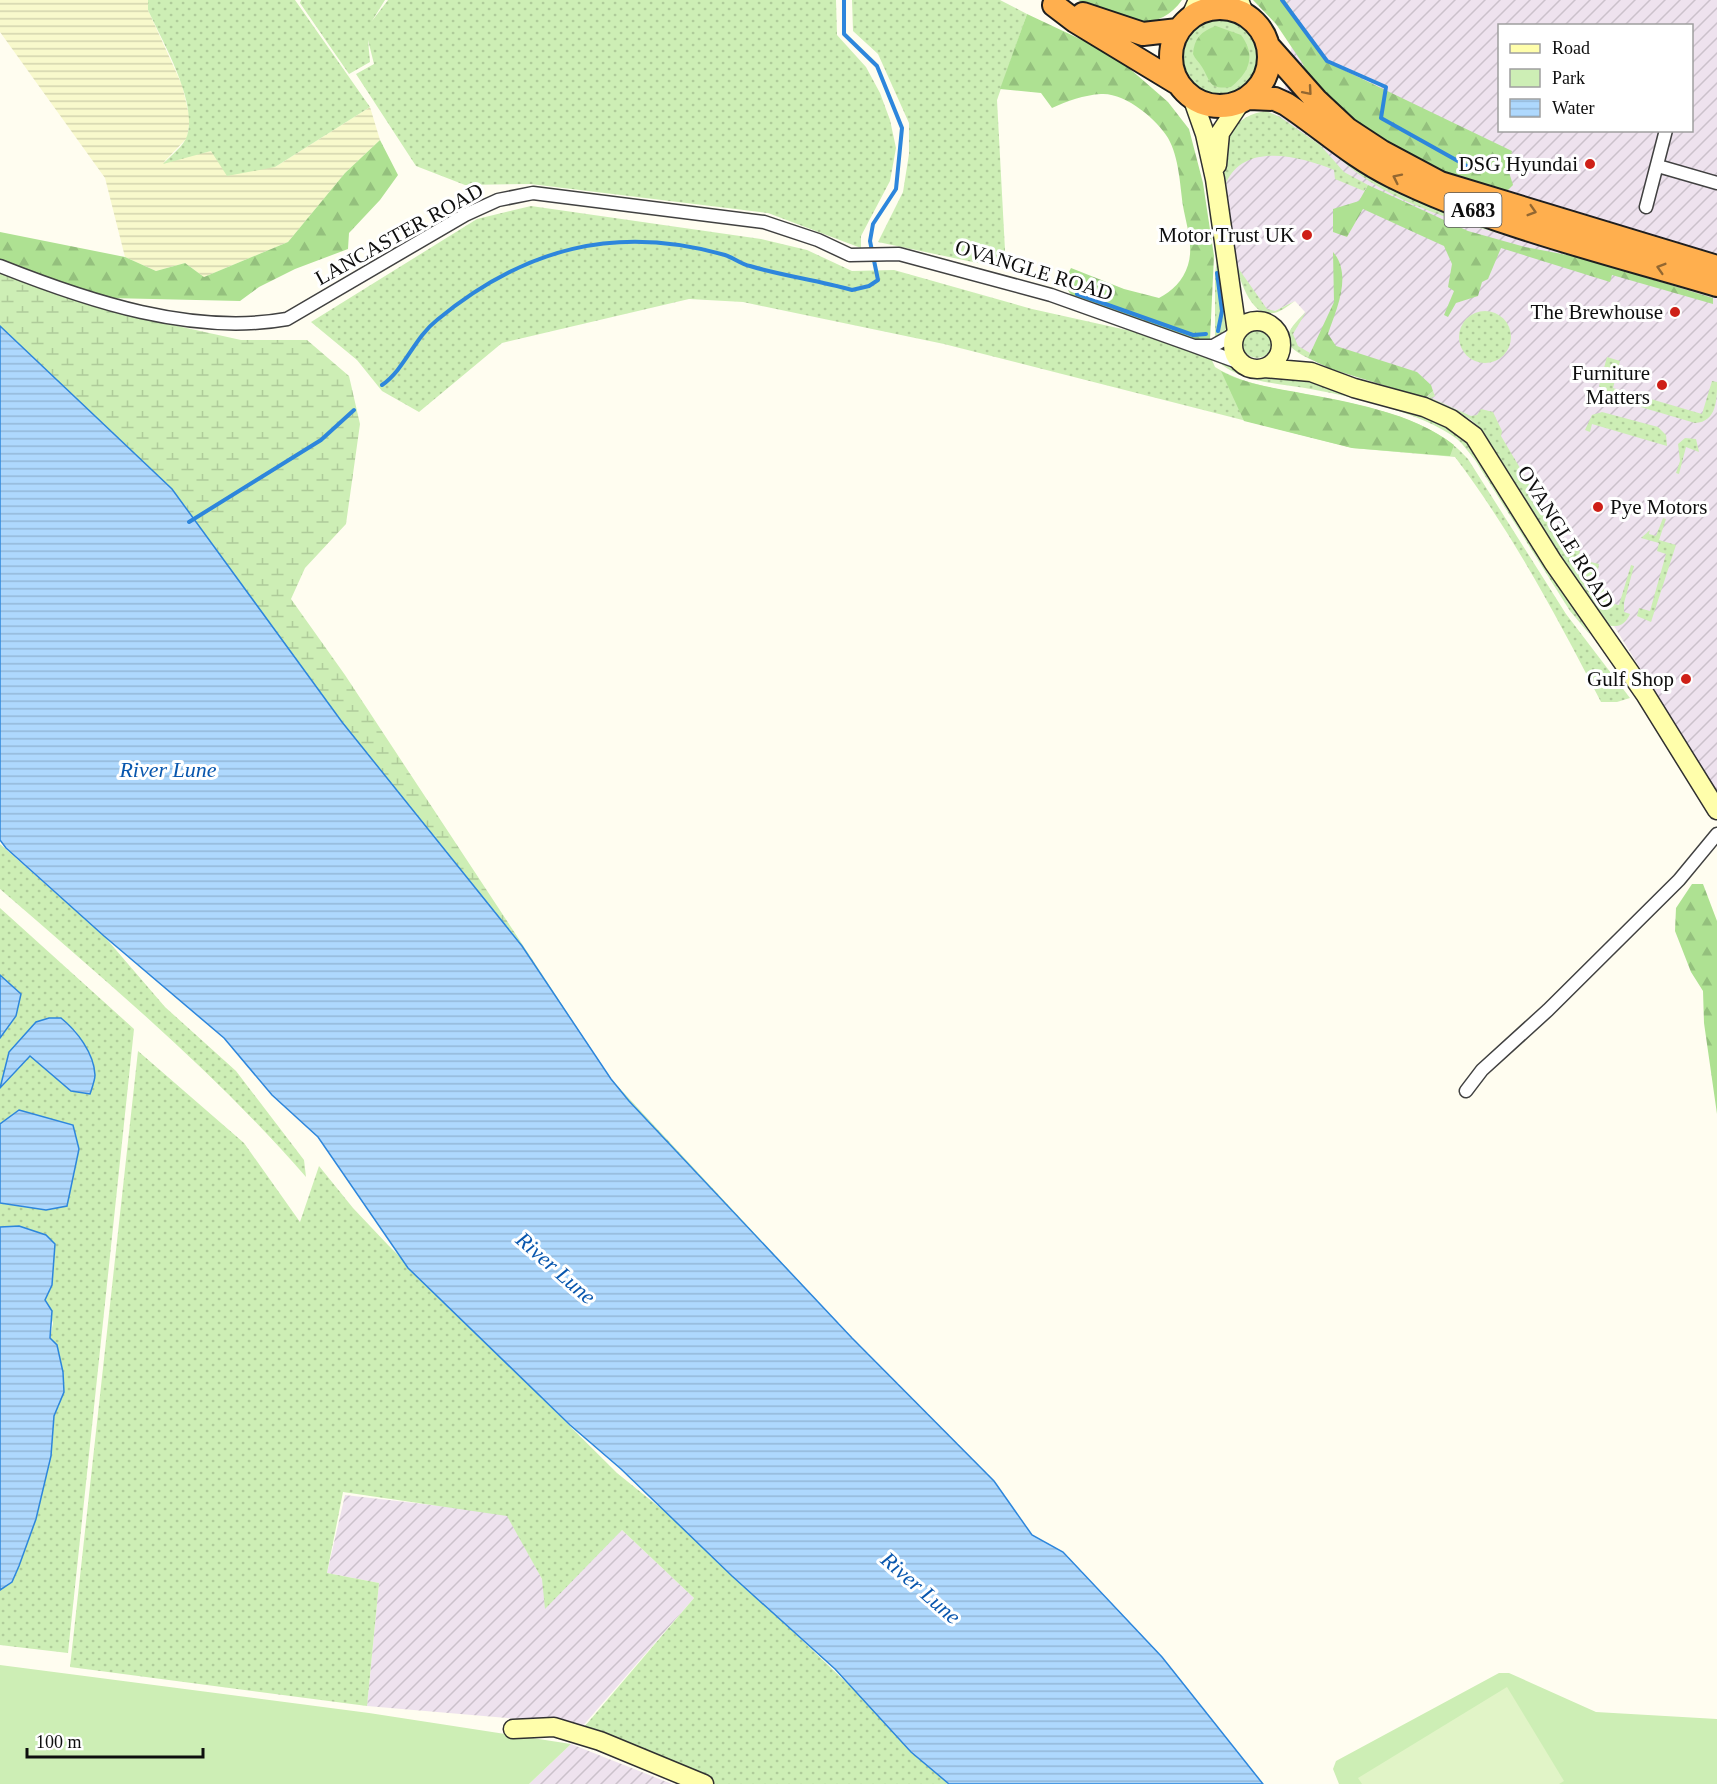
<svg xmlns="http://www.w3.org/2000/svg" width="1717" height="1784" font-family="'Times New Roman',serif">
  <defs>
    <pattern id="industrial-furrows" width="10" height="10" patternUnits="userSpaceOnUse" patternTransform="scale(1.5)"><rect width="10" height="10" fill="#eee2ee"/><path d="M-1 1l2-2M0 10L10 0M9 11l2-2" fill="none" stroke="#cbc1cb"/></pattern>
    <pattern id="farmland-rules" width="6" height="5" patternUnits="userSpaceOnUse" patternTransform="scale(1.5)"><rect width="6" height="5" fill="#f8f9cc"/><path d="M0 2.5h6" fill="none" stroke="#d3d4ae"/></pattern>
    <pattern id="grass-dots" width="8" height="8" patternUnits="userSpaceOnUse" patternTransform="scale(1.5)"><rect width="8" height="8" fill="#cdeeb5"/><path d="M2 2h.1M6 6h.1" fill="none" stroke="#afcb9a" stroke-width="1.8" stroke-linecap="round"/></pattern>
    <pattern id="forest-firs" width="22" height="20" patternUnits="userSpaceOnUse" patternTransform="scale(1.5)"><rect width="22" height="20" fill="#aee192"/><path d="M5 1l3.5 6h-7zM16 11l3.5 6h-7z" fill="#94c07d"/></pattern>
    <pattern id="wetland-marsh" width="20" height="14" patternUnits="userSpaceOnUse" patternTransform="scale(1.5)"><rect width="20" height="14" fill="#cdeeb5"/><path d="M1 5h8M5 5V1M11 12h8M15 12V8" fill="none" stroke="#afcb9a"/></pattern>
    <pattern id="water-rules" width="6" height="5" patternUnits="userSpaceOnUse" patternTransform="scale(1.5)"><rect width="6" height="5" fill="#aed8fd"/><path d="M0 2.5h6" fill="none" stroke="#94b8d8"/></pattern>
  </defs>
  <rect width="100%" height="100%" fill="#fffdf0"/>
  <path fill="url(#industrial-furrows)" fill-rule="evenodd" d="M1270,0H1717V793L1598,600L1476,422L1432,400L1331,369L1308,358L1293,348L1291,329L1305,312L1295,301L1275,311H1266L1236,265L1226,183L1240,121L1266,111L1280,116L1295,27ZM1500,26H1692V130H1500Z
    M345,1495L501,1513L508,1516L542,1579L622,1530L694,1598L581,1728L542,1721L367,1706L379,1583L327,1573Z
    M571,1744L672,1784H529Z"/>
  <path fill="url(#farmland-rules)" d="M0,0H148V10L182,85L190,119L187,138L164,162L211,151L275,167L370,107L380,140L345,173L288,242L204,277L185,263L156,271L125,257L105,178L0,32Z"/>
  <path fill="url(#grass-dots)" fill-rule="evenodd" d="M148,0H295L370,107L275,167L227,176L211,151L163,164C170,156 184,146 187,136C198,102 162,41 148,10Z
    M301,0H385L372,21L388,0H836L837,35L866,67L880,93L890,120L896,148L890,181L861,236V248L768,213L531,184L465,185L416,166L356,74L374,64L368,40L370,62L349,74L300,3Z
    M852,0H1000L1027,14L997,100L1006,269L878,242L903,192L909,154V123L878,54L853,31Z
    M1181 57a39 39 0 1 1 78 0a39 39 0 1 1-78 0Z
    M1266,111L1280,117L1320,145L1344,172L1368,185L1364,191L1335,179L1334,170C1301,157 1245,141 1226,183L1236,265L1267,309L1275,311L1295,301C1286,307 1278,315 1267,313C1234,309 1223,199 1222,171C1222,158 1225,142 1232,131C1239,119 1252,113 1266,111Z
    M1329,148L1549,246C1476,228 1381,205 1329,148Z
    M531,206L761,239L807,250L852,271L894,270L1032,309L1131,331L1210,356L1215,367C1239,382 1266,387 1294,392C1350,403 1430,414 1468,459L1566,614L1630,698L1617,702H1601C1557,617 1513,534 1455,457L1352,448L944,344L743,302L689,299L502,343L419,412L382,391L357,360L311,322L477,219Z
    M1218,255L1228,323L1224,334L1215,339V273Z
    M1459 337a26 26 0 1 1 52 0a26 26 0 1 1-52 0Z
    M1306,312L1293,334L1298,346L1310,353L1308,358C1277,344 1286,331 1306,312Z
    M1242 343a15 15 0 1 1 30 0a15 15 0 1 1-30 0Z
    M1607,357L1620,361L1613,388L1702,414L1712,381L1717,382C1717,399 1717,422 1695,423L1610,398L1599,386Z
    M1215,358L1249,376L1287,373L1419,413L1445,425L1462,438L1478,455L1591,636L1570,611L1475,460C1469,453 1464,445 1457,439C1424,413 1346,395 1305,388C1276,383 1236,382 1215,358Z
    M1433,391L1435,396L1431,398L1471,416L1477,415L1481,409L1493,412L1502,431L1501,436L1564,542L1580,551L1578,559L1599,564L1595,586L1608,590L1609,603L1619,605L1631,565L1634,566L1624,603V612L1630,614C1625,625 1618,628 1607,625L1538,525L1479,427L1470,419L1425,399Z
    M1602,412L1658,427L1666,435L1667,446L1592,424L1590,432L1585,430L1592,415Z
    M1685,438L1696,439L1699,452L1686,447L1679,474L1676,473L1680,461L1678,444Z
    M1663,518L1666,519L1659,540L1676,545L1651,622L1637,616L1639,608L1650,611L1666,554L1657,551L1659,543L1641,538L1650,530L1649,534L1656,536Z
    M0,844L104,936L165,1007L236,1071L304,1160L306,1177C214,1071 106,981 0,889Z
    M0,908L134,1029L68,1653L0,1645V1590L12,1582L44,1481L51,1456L54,1416L64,1392L63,1372L50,1338L53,1323L45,1300L52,1285L46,1235L19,1226L0,1227V1203L46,1210L67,1206L79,1149L73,1125L19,1110L0,1124V1038L21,994L0,975ZM49,1018L75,1030L87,1050L95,1075L71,1091L30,1056L1,1087Z
    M138,1051L244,1143L300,1222L319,1166L353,1208L388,1245L617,1473L669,1515L731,1572L952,1784H712L585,1726L694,1598L622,1530L545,1609L542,1579L507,1516L343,1492L327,1573L379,1583L367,1706L70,1667Z"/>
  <path fill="url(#forest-firs)" d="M1078,0H1182C1154,40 1112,15 1078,0Z
    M1253,0H1285L1327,62L1512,151L1508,169L1513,185L1505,193L1442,172L1358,128L1306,77L1303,64L1276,24Z
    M1027,14L1114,55L1168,102L1189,129L1203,183L1214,256L1210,340C1185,345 1100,306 1072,296C1064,286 1065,279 1071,268L1124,289L1159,298C1172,291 1183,281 1188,265C1194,246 1186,224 1183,206C1180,185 1179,157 1168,138C1157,119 1124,92 1101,94C1084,95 1067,101 1052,108L1041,93L1000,89Z
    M1216,26L1241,35C1256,55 1250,72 1231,87C1209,90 1211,82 1202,67C1199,62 1195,59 1193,54C1194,39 1201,31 1216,26Z
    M380,140L398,175L380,200L349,233L348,249L295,269L259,287L240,301L109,298L0,261V232L125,257L156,271L185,263L204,277L288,242L345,173Z
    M1368,185L1468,231L1525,247L1583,258L1713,298V304L1612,275L1610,282L1501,248L1488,279L1482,282L1478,296L1456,303L1448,317L1444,315L1454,291L1448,287L1452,264L1444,246L1363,209L1347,237L1333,232V209L1359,201Z
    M1333,252C1353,275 1336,310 1328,334L1336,346L1417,372L1431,385L1433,391L1425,398L1331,369L1308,358L1334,302Z
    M1221,371C1245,384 1270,387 1296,392C1348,402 1412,412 1454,445L1450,456L1352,448L1244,421Z
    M1692,884H1703L1717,921V1114L1704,1023L1703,991L1691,972L1675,931L1676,908Z"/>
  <path fill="url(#wetland-marsh)" d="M0,273L123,314L241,340H307L349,376L360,424L346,524L305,568L291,599L345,675L611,1079L852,1338L994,1481L1032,1535L1063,1552L1162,1657L1263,1784L0,447Z"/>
  <path fill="#cdeeb5" d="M0,1665L369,1713L571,1744L529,1784H0Z
    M1499,1673H1509L1596,1712L1717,1719V1784H1339L1333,1769L1336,1761Z"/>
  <path fill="#e1f4c7" d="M1507,1687L1564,1781L1559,1784H1362L1358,1778Z"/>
  <path fill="url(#water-rules)" stroke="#2d86dc" stroke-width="1.5" d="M0,326L172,489L342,722L522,946L611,1079L629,1101L852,1338L994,1481L1032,1535L1063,1552L1162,1657L1263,1784H949L911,1752L835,1669L732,1576L621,1469L570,1425L408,1268L318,1137L272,1095L224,1038L104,936L6,848L0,840Z
    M0,975L21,994L16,1016L0,1038Z
    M49,1018H61C77,1031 94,1053 95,1075C95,1080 92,1088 90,1094L71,1091L30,1056L0,1088L9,1052L36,1022Z
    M19,1110L73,1125L79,1149L67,1206L46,1210L0,1203V1124Z
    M19,1226L46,1235L55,1244L52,1285L45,1300L52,1311L50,1338L57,1345L63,1372L64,1392L54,1416L51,1456L36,1519L19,1566L12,1582L0,1590V1227Z"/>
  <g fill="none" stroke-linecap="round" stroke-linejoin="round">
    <path stroke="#2d86dc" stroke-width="4" d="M1282,0L1327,61L1386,87L1381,118L1474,170
      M1217,273L1222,311L1218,331
      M1077,294L1193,335L1206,334
      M382,385C405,369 414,338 437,320C524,248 616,224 725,255C734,258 741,264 750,266C783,276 818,280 852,290L869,286L878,280L870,241L873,224L896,189L902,128L877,66L844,34V0
      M189,522L321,440L354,410"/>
    <g stroke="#414141" stroke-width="15">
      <path id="street" d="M1658,166L1717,183
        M1646,207L1666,130
        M0,266C88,301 193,336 287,319L465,215L498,200L533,193L764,222L818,240L850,255L899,254L1051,295L1194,346
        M1236,333L1213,346H1194L1243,364
        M1466,1091L1482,1070L1548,1010L1679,880L1717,834"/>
    </g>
    <g stroke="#303030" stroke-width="21">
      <path id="secondary" d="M1239,0L1244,13
        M1191,16L1198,0
        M1192,97L1205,134L1215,179L1237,332
        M1217,165L1220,133L1240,103
        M1233 345a24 24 0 1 1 48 0a24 24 0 1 1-48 0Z
        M1264,368L1311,372L1354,388L1424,407L1451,419L1474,436L1553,562L1645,694L1717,810
        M513,1729L554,1727L600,1741L704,1784"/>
    </g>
    <g stroke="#1f1f1f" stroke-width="26">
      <path id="highway" d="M1054,5L1075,21L1179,84
        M1171 57a49 49 0 1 1 98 0a49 49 0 1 1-98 0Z
        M1083,14L1143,34L1178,30
        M1269,47L1316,100L1347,129L1382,152L1440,183L1717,267
        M1249,98L1275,99L1286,104C1322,128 1353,157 1392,176C1491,225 1610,253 1717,285"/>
    </g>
    <use href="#street" stroke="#fff" stroke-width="12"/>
    <use href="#secondary" stroke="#fffeab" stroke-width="18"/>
    <use href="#highway" stroke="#ffaf4e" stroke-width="22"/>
  </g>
  <defs><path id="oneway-chevron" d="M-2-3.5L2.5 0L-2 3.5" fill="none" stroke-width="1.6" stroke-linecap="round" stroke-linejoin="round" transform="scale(1.5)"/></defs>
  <g stroke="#936731">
    <use href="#oneway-chevron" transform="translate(1308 91) rotate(49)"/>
    <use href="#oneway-chevron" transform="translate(1397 178) rotate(-154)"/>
    <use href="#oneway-chevron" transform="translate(1532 211) rotate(17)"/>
    <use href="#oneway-chevron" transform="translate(1661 268) rotate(-163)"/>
  </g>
  <g fill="#ce1f17" stroke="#fff" stroke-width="2">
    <circle cx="1590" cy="164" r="6"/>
    <circle cx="1307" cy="235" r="6"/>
    <circle cx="1675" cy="312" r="6"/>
    <circle cx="1662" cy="385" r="6"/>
    <circle cx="1598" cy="507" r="6"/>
    <circle cx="1686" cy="679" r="6"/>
  </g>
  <g text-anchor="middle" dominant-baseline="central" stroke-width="6" stroke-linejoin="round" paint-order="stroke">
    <rect fill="#fff" stroke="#565656" stroke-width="1.5" x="1444.5" y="193" width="57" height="34" rx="4.5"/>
    <g font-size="20" font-weight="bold" fill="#0e0e0e">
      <text x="1473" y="210">A683</text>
    </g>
    <g font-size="21" fill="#0e0e0e" stroke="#fff" text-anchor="end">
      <text x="1578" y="164">DSG Hyundai</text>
      <text x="1295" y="235">Motor Trust UK</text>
      <text x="1663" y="312">The Brewhouse</text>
      <text x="1650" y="373">Furniture<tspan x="1650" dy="24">Matters</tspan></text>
      <text x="1610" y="507" text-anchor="start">Pye Motors</text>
      <text x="1674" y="679">Gulf Shop</text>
    </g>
    <g font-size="21" fill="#0e0e0e" stroke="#fff">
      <text transform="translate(399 234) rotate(-29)">LANCASTER ROAD</text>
      <text transform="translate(1034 270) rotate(17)">OVANGLE ROAD</text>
      <text transform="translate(1566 537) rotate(58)">OVANGLE ROAD</text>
    </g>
    <g font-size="22" font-style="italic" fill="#0957ae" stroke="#fff">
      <text x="168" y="769">River Lune</text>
      <text transform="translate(556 1268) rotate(41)">River Lune</text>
      <text transform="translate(921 1588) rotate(41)">River Lune</text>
    </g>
  </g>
  <rect x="1498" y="24" width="195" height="108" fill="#ffffff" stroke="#9f9f9f" stroke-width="1.5"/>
  <rect x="1510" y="44" width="30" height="9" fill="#fffeab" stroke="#9f9f9f" stroke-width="1.5"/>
  <text x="1552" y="54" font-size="18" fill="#0e0e0e">Road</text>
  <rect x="1510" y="69" width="30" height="18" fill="#cdeeb5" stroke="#9f9f9f" stroke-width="1.5"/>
  <text x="1552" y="84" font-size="18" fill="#0e0e0e">Park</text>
  <rect x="1510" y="99" width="30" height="18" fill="url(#water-rules)" stroke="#9f9f9f" stroke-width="1.5"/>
  <text x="1552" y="114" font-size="18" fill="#0e0e0e">Water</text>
  <path d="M27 1748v9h176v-9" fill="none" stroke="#0e0e0e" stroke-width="3"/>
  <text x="36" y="1748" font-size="18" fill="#0e0e0e" stroke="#ffffff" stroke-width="4.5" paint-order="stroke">100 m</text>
</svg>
